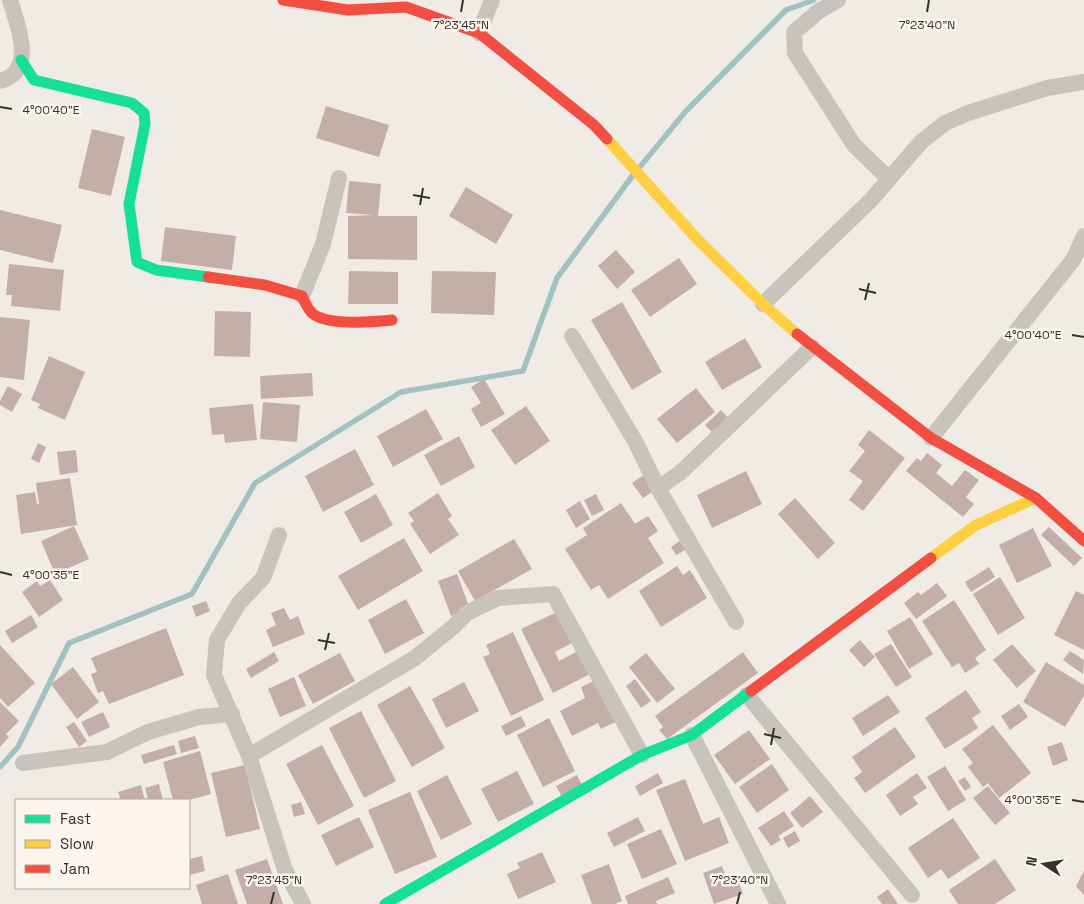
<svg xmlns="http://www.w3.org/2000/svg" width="1084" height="904" font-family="'Space Grotesk',sans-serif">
  <rect width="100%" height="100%" fill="#f0ebe5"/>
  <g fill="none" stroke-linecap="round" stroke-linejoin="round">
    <path stroke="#a1c2c1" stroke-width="5.5" d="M639,168L686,111L786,10L814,0
      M0,767L18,747L69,643L192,594L255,483L401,392L523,371L557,278L633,175"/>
  </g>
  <path fill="#c3afa7" d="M326,106L389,125L379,157L316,138Z
    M92,129L125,137L111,196L78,188Z
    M349,181L381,184L378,216H417V260L348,259V216L375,215L346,213Z
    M466,187L513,215L496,244L449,216Z
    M0,210L62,225L53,263L0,250Z
    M165,227L236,236L232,270L161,261Z
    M616,250L635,272L617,289L598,266Z
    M679,258L697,284L650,317L631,290Z
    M9,264L64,270L60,311L11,306L12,295H6Z
    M349,271L398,272V304H348Z
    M432,271L496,272L494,315L431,313Z
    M622,302L662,372L632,390L591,320Z
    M215,311L251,312L250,357L214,356Z
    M0,317L30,320L24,380L0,377Z
    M745,338L762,367L722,390L705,362Z
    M49,356L85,372L65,420L38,408L40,404L31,400Z
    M312,373L313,396L261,399L260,376Z
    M484,379L505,414L481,427L471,409L481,403L471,387Z
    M8,386L22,394L12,412L0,405V401Z
    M696,388L715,412L677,443L657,419Z
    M263,402L300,405L297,442L260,439Z
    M253,404L257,440L225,443L224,434L212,435L209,408Z
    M526,406L550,441L515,465L491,430Z
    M426,409L443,439L393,467L377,436Z
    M721,410L729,419L714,434L705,425Z
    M869,430L905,458L863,511L849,500L863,481L849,471L865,451L858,445Z
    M459,436L475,467L441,486L424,455Z
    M38,443L46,447L39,463L31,459Z
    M355,449L374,485L323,512L305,476Z
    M76,450L78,472L60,475L57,452Z
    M927,453L942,465L936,473L952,486L965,470L979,480L966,497L974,504L963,517L906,471L917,458L921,461Z
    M746,471L762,504L712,528L697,495Z
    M644,475L655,490L643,498L632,483Z
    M70,478L77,525L21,534L16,495L35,492L37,504H39L36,483Z
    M438,493L452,516L448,519L459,535L430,554L410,524L414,521L408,513Z
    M376,494L393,525L361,543L344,512Z
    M596,494L604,510L592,516L584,500Z
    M795,498L835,543L818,559L778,514Z
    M580,501L590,519L576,528L566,510Z
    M621,503L635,524L648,516L658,531L648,538L664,563L608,599L599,585L591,590L565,549L587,535L583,528Z
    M74,526L89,559L55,574L41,541Z
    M1049,527L1082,558L1074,566L1041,535Z
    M1033,528L1052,566L1017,583L999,545Z
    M404,538L423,571L358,610L338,576Z
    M514,539L532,569L475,601L458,571Z
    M681,540L687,549L676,555L671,547Z
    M677,566L683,575L690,570L707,598L661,627L639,591Z
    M989,567L995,577L971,592L965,582Z
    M457,574L470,609L451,616L438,581Z
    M1000,577L1025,618L998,635L973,594Z
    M50,580L63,600L39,617L22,592L37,581L40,586Z
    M937,583L947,596L916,619L904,603L918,592L921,595Z
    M1076,591L1084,595V650L1054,635Z
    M406,599L424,633L385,654L368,620Z
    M954,600L986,650L975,658L979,664L965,673L959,663L952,667L922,621Z
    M206,601L210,611L196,617L192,606Z
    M284,608L290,620L298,616L305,634L273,647L266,630L276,625L271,613Z
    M559,611L574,642L555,652L559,661L578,651L590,674L553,693L521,629Z
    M31,615L38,627L12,643L5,631Z
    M910,617L933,654L909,669L887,631Z
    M166,628L184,675L109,704L103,691L98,693L91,674L97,672L91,658Z
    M513,632L544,700L511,716L483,657L490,654L486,645Z
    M860,640L875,657L864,667L849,650Z
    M891,644L912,677L896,687L874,654Z
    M1012,644L1036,671L1017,688L993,660Z
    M0,645L35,683L8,707L0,698Z
    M1070,651L1084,660L1083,674L1063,660Z
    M274,652L279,661L251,678L246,669Z
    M743,652L758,673L667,739L659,730L663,727L655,716Z
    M340,653L355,681L313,704L298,675Z
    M646,653L675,689L657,703L629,667Z
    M1046,662L1084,685V696L1065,727L1023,702Z
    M73,667L99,702L77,719L51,684Z
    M294,677L306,706L280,717L268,689Z
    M598,679L619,720L601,729L598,723L572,736L560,711L585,698L581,687Z
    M635,679L651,701L641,708L626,686Z
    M464,682L479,711L446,728L432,699Z
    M410,686L445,748L412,767L377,705Z
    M966,690L981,712L972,718L978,728L945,749L925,718Z
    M888,695L900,712L863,736L852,718Z
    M0,702L19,721L6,734L9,737L0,747Z
    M1019,704L1028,717L1010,730L1001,716Z
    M361,711L396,781L364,798L329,728Z
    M103,712L110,727L89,737L81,722Z
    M521,716L526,726L506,736L501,726Z
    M549,718L575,771L543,787L517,735Z
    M74,722L87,741L79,747L66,727Z
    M993,725L1031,773L999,798L988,783L983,787L968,767L973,763L962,749Z
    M895,727L916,757L865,793L854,778L862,772L852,757Z
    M749,730L770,759L735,784L714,755Z
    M195,736L199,748L181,753L178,741Z
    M1062,742L1068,760L1053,766L1047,747Z
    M174,745L177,754L144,764L141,755Z
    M322,745L354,806L318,825L286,764Z
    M200,751L211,794L189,800H173L163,762Z
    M772,764L789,790L757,813L739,787Z
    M245,765L260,829L226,837L211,773Z
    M945,766L966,800L948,811L927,777Z
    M517,771L534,804L498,822L481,789Z
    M658,773L663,783L640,796L635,786Z
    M917,773L927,788L913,797L918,804L900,816L886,795Z
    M447,775L472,824L441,840L417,791Z
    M577,775L583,787L562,797L556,786Z
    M965,777L971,787L965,791L958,781Z
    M685,779L703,824L719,817L729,843L685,861L656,790Z
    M159,784L163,800H148L145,788Z
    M141,785L145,800H121L118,792Z
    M988,786L1010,813L995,825L973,798Z
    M410,792L437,857L395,874L368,810Z
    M810,796L823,812L802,828L790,813Z
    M301,802L305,814L294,817L291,805Z
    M784,811L794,826L778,836L781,840L771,846L758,828Z
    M359,817L374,847L336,866L321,835Z
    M638,817L645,831L614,847L607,833Z
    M953,818L980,858L948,879L941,869L928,878L908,848Z
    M661,829L677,864L642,879L627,844Z
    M795,831L800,841L788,848L783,838Z
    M542,852L556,882L518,899L507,874L520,868L517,863Z
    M202,856L205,871L189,875V859Z
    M267,859L283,904H247L235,870Z
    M995,859L1016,890L995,904H958L949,890Z
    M609,864L622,901L615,904H592L581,875Z
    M722,866L729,885L739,882L743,894L714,904L703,873Z
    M1084,871V895L1076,886Z
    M228,874L238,904H202L196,885Z
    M668,877L675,893L656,901L657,904H628L625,896Z
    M888,889L898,904H882L877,897Z"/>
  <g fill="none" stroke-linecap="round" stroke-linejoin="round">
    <path stroke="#c9c3be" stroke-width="16" d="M838,0L819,11L794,32L795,53L854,145L889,179
      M479,33L492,0
      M0,81C3,80 8,79 11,76C33,60 16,21 10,0
      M302,296L323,244L339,178
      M763,304L871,200L921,142L945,123L968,113L1047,88L1084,82
      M572,336L635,441L658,488L736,622
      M931,438L1073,260L1084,236
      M658,488L680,473L812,347
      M279,535L263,578L239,603L217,640L214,675L249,756L285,870L303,904
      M747,695L912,895
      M692,735L778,904
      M249,756L415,658L453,627L467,613L498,598L553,594L642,755
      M23,763L107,752L148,732L199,717L232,714"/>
    <path stroke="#16e098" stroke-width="11" d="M21,60L34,80L132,103L144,113L145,124L129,204L137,262L156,270L208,277
      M385,904L642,755L692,735L751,691"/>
    <path stroke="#ffcf43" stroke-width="11" d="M607,139L697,239L763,304L797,334
      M931,558L976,525L1036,498"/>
    <path stroke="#f24e42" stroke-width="11" d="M283,0L348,10L406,7L479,33L594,125L607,139
      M208,277L265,285L302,296C305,302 307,308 312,313C326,326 373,322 392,320
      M797,334L931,438L1036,498L1084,541
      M751,691L931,558"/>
  </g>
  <path fill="none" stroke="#3b302b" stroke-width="2" d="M461,12L463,0M927,12L929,0M0,107L12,109M413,195L430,198M420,205L423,188M859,289L876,293M865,300L869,283M1072,335L1084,337M0,572L12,575M318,640L335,643M325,650L329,633M764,734L781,738M771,745L774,728M1072,800L1084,802M271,904L274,892M737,904L740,892"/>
  <g font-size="12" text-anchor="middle" fill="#3b302b" stroke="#fbf5ee" stroke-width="5" stroke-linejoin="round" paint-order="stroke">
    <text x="461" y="29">7°23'45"N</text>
    <text x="927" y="29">7°23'40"N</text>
    <text x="51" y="114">4°00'40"E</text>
    <text x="1033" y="339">4°00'40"E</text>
    <text x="51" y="579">4°00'35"E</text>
    <text x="1033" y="804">4°00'35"E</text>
    <text x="274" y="884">7°23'45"N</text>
    <text x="740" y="884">7°23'40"N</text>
  </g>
  <rect x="15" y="799" width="175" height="90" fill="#fbf5ee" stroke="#aea6a0"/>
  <rect x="25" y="815" width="25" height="8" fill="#16e098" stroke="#aea6a0"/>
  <text x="60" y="824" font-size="15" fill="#3b302b">Fast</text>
  <rect x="25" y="840" width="25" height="8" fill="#ffcf43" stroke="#aea6a0"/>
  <text x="60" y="849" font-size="15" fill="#3b302b">Slow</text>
  <rect x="25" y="865" width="25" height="8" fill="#f24e42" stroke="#aea6a0"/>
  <text x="60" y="874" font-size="15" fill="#3b302b">Jam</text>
  <g transform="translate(1044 864) rotate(282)" stroke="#fbf5ee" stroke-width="4" paint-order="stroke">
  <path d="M0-4L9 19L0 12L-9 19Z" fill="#3b302b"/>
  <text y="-8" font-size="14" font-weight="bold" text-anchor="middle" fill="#3b302b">N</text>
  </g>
</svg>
